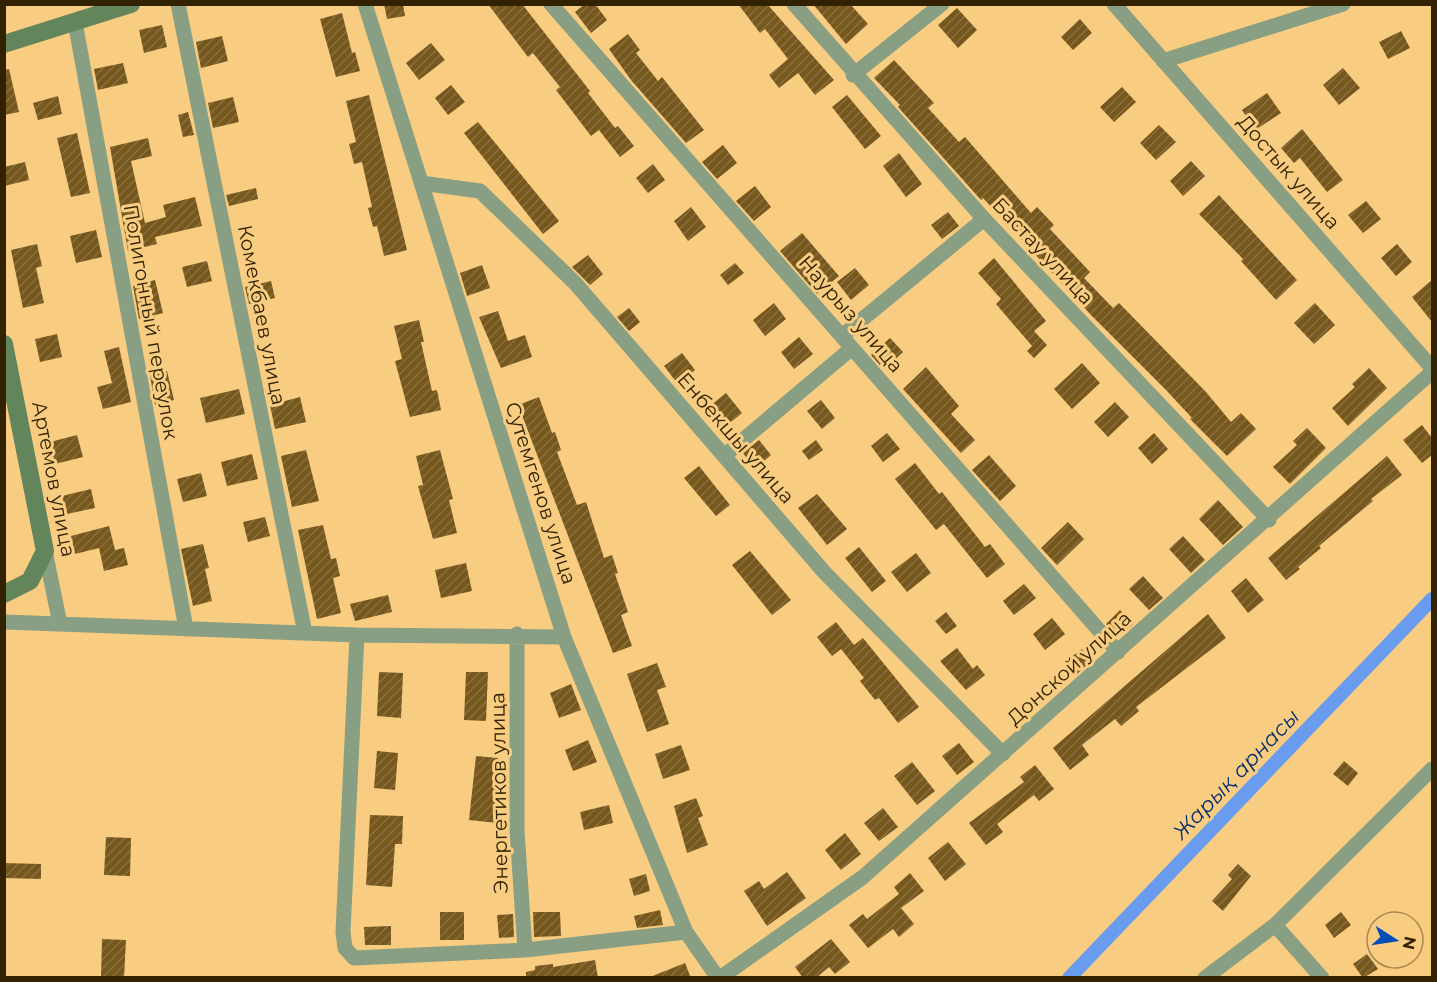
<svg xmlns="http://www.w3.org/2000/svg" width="1437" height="982" font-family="Montserrat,sans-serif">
  <defs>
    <pattern id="building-hatch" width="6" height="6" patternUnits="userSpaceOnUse" patternTransform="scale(1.5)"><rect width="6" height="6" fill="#76571c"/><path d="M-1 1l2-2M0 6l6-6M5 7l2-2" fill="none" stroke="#897042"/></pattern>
  </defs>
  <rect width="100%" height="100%" fill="#f8cc81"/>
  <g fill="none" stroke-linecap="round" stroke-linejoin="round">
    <path stroke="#699cef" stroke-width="14" d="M1069,978L1432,599"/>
  </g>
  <path fill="url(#building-hatch)" d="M384,4H403L405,16L387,19Z
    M488,4H522L590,91L588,93L615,128L618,126L634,146L620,157L599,130L591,136L556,90L560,87L533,53L528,57Z
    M585,4H595L607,20L591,33L575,12Z
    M738,4H767L834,80L815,95L798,73L779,88L769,75L788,59L765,29L760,33Z
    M813,4H850L868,24L846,44Z
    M957,8L977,30L958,48L938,25Z
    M342,13L352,53L355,52L360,71L336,77L320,19Z
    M1080,19L1092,33L1073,50L1061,37Z
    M162,25L167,47L144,53L139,30Z
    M1401,31L1410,48L1388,59L1379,42Z
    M628,34L640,50L636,53L658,81L662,77L704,130L686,143L631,80L609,49Z
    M222,36L228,61L201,68L196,42Z
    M431,43L445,60L419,80L406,63Z
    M894,60L934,103L928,108L959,142L965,137L1031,213L1037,207L1054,225L1050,229L1090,272L1084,278L1113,308L1119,303L1206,392L1231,422L1241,413L1256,429L1227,456L1190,419L1192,418L1166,390L1091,315L983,198L981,200L898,107L900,105L874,78Z
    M123,63L128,83L98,90L94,69Z
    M1343,68L1360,88L1339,105L1323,85Z
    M9,69L19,112L4,115V70Z
    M451,85L465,102L448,115L435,98Z
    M1122,87L1136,102L1114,122L1100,107Z
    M1267,93L1281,113L1255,130L1242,110Z
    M369,95L407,250L384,256L377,226L373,227L368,208L372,207L362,162L354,164L349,144L356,142L346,101Z
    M847,95L881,136L865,149L832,107Z
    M58,96L62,114L38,120L33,103Z
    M233,97L239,122L213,128L208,103Z
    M188,112L194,135L183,137L178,115Z
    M478,122L559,221L543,234L464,133Z
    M1159,125L1176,142L1156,160L1140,143Z
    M1302,129L1343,180L1327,192L1300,158L1294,163L1281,148Z
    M77,133L90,193L71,197L57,138Z
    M148,138L152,156L131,161L145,223L166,217L163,205L195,197L202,226L155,237L157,244L128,251L110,147Z
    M723,145L737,163L717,179L702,162Z
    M899,153L922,184L906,197L883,166Z
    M1191,161L1205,176L1183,196L1170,181Z
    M25,162L29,180L4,186V167Z
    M653,164L665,180L648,193L636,178Z
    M755,186L771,207L754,221L736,201Z
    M256,188L258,199L229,206L226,195Z
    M1219,195L1297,280L1276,300L1241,261L1243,259L1199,214Z
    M1366,201L1381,219L1363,233L1348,215Z
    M691,207L706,227L688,241L674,221Z
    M948,212L959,226L942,239L931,225Z
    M96,230L102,257L76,263L70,236Z
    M802,233L839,276L817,294L780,251Z
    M37,244L42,266L36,268L44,303L23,308L11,250Z
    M1397,244L1412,262L1396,276L1381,258Z
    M588,255L603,274L590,285L572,267Z
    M994,258L1046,321L1034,331L1047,345L1034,358L1027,351L1032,346L996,304L1001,299L978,273Z
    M207,261L212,281L187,287L182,267Z
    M735,263L744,273L728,285L720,275Z
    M482,265L490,288L467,296L460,273Z
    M855,268L869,285L851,300L837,282Z
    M155,280L163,313L139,319L133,286Z
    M1432,280V322L1412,297Z
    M271,281L275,298L249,304L245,287Z
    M774,303L786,319L765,336L753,320Z
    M1315,303L1335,325L1314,344L1294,323Z
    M629,308L640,322L629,331L617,317Z
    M498,311L508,341L525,335L532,357L501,368L479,317Z
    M419,320L424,342H421L432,391L437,390L441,410L410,417L395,361L402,359L394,326Z
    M57,334L62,357L40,362L35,339Z
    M799,337L813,354L794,369L781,352Z
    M890,338L903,352L884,370L871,355Z
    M119,347L131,402L103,409L97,387L112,383L104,351Z
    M682,353L695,370L678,384L664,366Z
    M1082,363L1100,383L1072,409L1054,389Z
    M926,367L959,406L951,414L975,440L961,453L903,389Z
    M1369,368L1387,388L1348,426L1332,408L1355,387L1352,384Z
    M167,371L174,400L155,405L150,375Z
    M239,389L245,414L206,423L200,398Z
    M726,393L742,413L721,430L705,410Z
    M300,397L306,422L275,429L270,405Z
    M539,397L552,433L555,432L561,450L557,452L577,505L586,502L604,558L612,555L618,573L615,574L628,612L621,615L632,646L613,653L518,405Z
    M821,400L835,418L822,429L807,411Z
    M1115,402L1129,417L1108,437L1094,422Z
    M1422,425L1432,438V455L1422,463L1403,440Z
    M1307,428L1326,448L1290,484L1273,467L1297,445L1293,441Z
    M887,433L900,449L883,462L871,446Z
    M1154,433L1168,449L1152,464L1138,448Z
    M77,435L83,457L55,464L50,442Z
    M759,440L771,455L755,469L743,453Z
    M816,440L823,450L809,460L802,451Z
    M306,450L319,501L292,507L281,456Z
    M440,450L453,499L449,500L457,533L433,539L418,486L423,485L416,456Z
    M252,454L258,479L227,486L221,462Z
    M989,455L1016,486L1000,501L972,470Z
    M1387,456L1402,475L1371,499L1373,501L1319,546L1321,548L1298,567L1300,569L1286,580L1268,558Z
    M915,463L939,494L942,492L985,547L990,544L1005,564L987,578L944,524L936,530L895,479Z
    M699,466L730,505L716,516L684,478Z
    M201,473L207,496L183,502L177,479Z
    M91,489L95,508L67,514L62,496Z
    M817,494L847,529L827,545L798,508Z
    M1218,500L1243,527L1223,545L1199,519Z
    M265,517L270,536L248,542L243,522Z
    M1068,522L1084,539L1057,565L1041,548Z
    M323,525L331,559L336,558L340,576L333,578L341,613L317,619L298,530Z
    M109,526L115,550L124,548L128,565L104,571L99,548L75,554L71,536Z
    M1183,536L1205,560L1191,573L1169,549Z
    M203,544L209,568L205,569L212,601L193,606L181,549Z
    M859,547L886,581L872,592L845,558Z
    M750,551L791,600L772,615L732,565Z
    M916,553L931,573L907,592L891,572Z
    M466,563L472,591L441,598L435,570Z
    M1143,576L1163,598L1149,610L1129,589Z
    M1246,578L1264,600L1248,613L1231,591Z
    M1024,584L1036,598L1014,615L1003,601Z
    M388,595L392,612L355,621L350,604Z
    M1120,610L1133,624L1118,637L1106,624Z
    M946,612L957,626L946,634L935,621Z
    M1208,614L1226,638L1136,707L1139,711L1121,726L1115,719L1082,745L1089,755L1070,770L1053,748Z
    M1052,618L1065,634L1045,650L1033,634Z
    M836,622L854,645L863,638L919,707L898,723L879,698L875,700L860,681L864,678L841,649L832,656L817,637Z
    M957,648L973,669L977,665L985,675L966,690L940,661Z
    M1082,649L1091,661L1076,675L1066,661Z
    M657,663L666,687L657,690L669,724L647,732L627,674Z
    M379,672L403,673L401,718L377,716Z
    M466,672H488L486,721L464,720Z
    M571,684L581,710L559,718L550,693Z
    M588,740L597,762L573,771L565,750Z
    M959,743L974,762L957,775L942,756Z
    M681,745L690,770L663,779L655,754Z
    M377,751L398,753L395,790L374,788Z
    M476,756L498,758L495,805L499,806L497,823L469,820Z
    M1344,761L1358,773L1348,786L1333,774Z
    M912,762L935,791L917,805L894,776Z
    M1035,765L1054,789L1039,801L1034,795L997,824L1003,832L986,845L969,823L1024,782L1020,777Z
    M696,798L703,816L698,818L708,845L687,853L674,806Z
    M609,805L613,823L584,830L580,812Z
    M883,808L898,827L879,841L864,823Z
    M370,815L403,816L402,844H395L392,887L366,885Z
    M845,833L861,854L841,870L825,850Z
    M106,837L131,838L130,876L104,875Z
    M948,842L966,864L945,881L928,858Z
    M4,863L41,864V879L4,878Z
    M1238,864L1251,876L1223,911L1212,901L1232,879L1228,875Z
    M787,872L806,898L767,926L744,891L759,881L764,889Z
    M910,873L924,891L901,908L914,924L899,937L893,929L868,948L849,925L863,914L867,919L899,894L894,887Z
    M646,874L650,891L634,896L629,879Z
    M660,910L663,925L637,928L634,916Z
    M440,912H464V940H440Z
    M533,912H560L561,936L534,937Z
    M1341,912L1351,925L1334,938L1325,925Z
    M513,914L514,937L499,938L497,915Z
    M391,926V945H365L364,927Z
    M102,939L126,940L124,978H101Z
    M831,939L850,962L835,974L829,967L816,978H803L795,967Z
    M1367,954L1378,969L1363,978L1353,964Z
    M595,960L598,978H526V972L535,970V966L553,964V967Z
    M685,963L691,978H650V977Z"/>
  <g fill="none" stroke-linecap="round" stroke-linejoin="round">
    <path stroke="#889f83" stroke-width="15" d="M178,4L305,633
      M365,4L564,637L686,932L718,978
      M551,4L1118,652
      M794,4L984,219L1269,520
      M1114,4L1432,368
      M75,22L186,629
      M1163,61L1343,4
      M853,75L942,4
      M421,183L480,191L575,283L824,572L1003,754
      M842,336L984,219
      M724,456L852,348
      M45,551L60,624
      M4,622L357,635L564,637
      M517,634V830L525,950
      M357,635L343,932L345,948L354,958L525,950L686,932
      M1275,925L1322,978
      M720,978L863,877L1432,372
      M1205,978L1275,925L1432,769"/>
    <path stroke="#63855c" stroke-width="18" d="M4,44L131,4
      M4,344L45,551L30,581L4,594"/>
  </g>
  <g text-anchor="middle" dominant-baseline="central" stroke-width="6" stroke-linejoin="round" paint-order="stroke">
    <g font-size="20" fill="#332202" stroke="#f8cc81">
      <text transform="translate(1289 172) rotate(49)">Достык улица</text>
      <text transform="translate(1043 251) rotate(47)">Бастау улица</text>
      <text transform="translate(851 314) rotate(49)">Наурыз улица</text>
      <text transform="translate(262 315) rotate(79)">Комекбаев улица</text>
      <text transform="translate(151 322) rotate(80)">Полигонный переулок</text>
      <text transform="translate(736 438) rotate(49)">Енбекшы улица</text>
      <text transform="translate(54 479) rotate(79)">Артемов улица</text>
      <text transform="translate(541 493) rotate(72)">Сутемгенов улица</text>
      <text transform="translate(1069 668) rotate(-42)">Донской улица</text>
      <text transform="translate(499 793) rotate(-91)">Энергетиков улица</text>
    </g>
    <g font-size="21" font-style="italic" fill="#052c6c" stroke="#f8cc81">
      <text transform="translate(1236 774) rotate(-46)">Жарық арнасы</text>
    </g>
  </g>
  <rect width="1437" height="982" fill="none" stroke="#332202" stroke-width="12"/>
  <g transform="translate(1395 940) rotate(102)"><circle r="28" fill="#f8cc81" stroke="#a9884e" stroke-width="1.5"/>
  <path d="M0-4.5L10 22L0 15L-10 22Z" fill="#054db7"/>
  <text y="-9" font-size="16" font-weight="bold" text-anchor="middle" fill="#332202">N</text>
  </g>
</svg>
